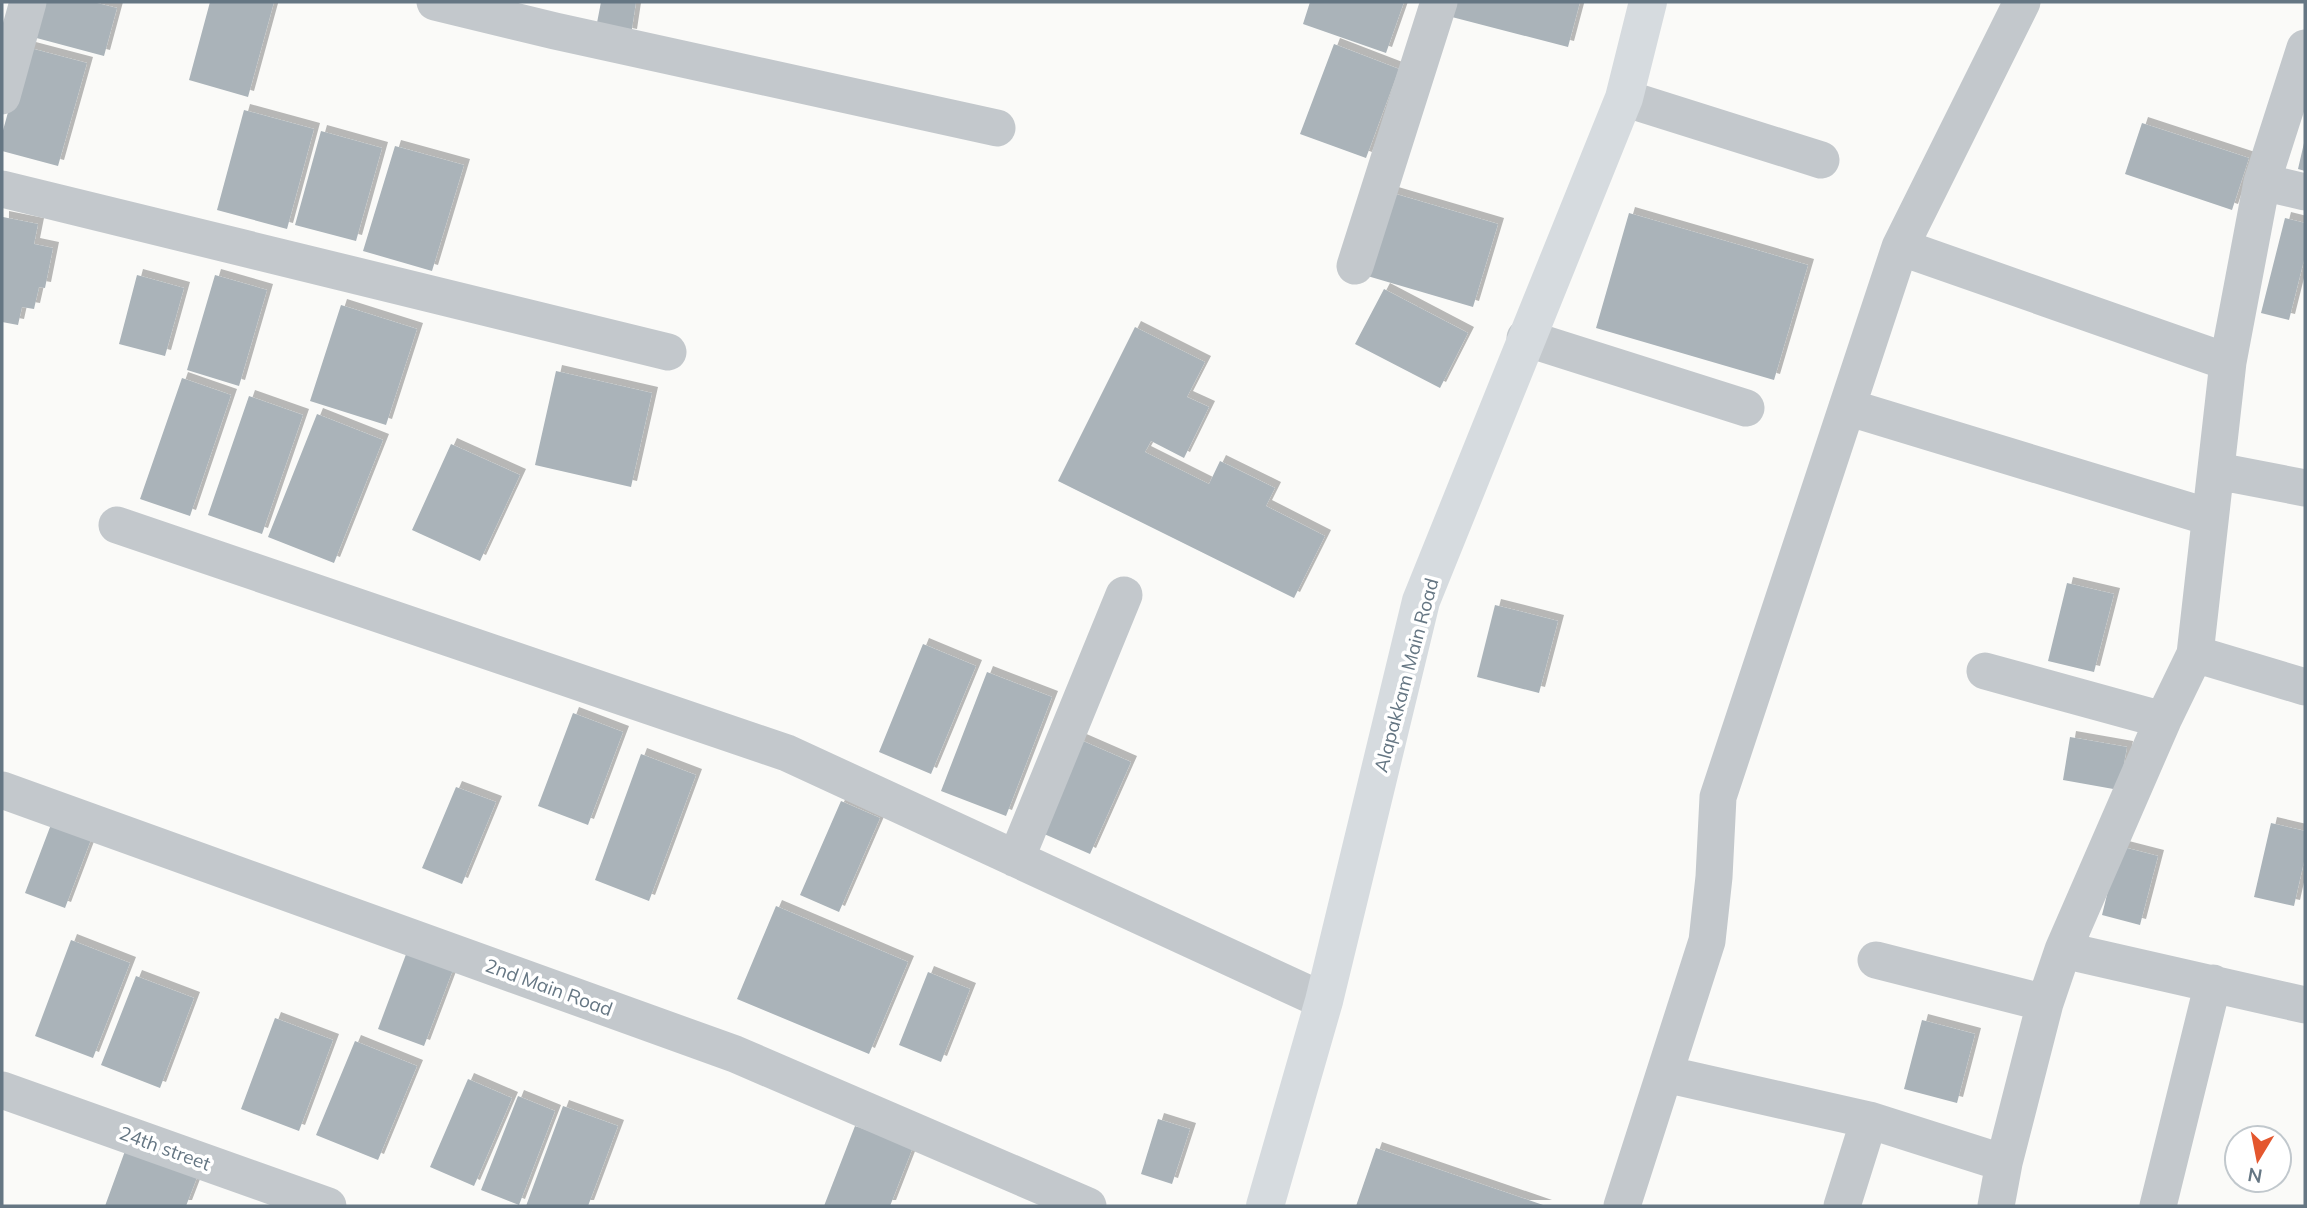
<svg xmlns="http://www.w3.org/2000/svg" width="2307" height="1208" font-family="Mulish,sans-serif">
  <defs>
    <filter id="shadow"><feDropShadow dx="6" dy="-6" stdDeviation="0" flood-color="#0004"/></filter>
  </defs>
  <rect width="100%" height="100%" fill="#fafaf8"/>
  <path fill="#aab3b9" filter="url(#shadow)" d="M38,2H93L117,8L104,56L29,36Z
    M210,2H274L248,97L189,80Z
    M601,2H636L631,35L596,28Z
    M1310,2H1404L1386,53L1303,24Z
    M1452,2H1580L1568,47L1448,16Z
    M1334,44L1399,69L1366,158L1300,134Z
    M26,47L87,63L58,166L2,151V134Z
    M244,110L314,129L287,229L217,210Z
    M2142,123L2249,158L2232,210L2125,174Z
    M321,131L382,148L356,241L295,225Z
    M2304,143H2305V171L2298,169Z
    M395,146L464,165L432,271L363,251Z
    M1389,192L1498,224L1473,307L1364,275Z
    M1629,213L1808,265L1774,380L1596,328Z
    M3,217L38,224L34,244L53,248L45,288L39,287L34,309L22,307L18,325L2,322Z
    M2285,218L2305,223V256L2289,320L2261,313Z
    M137,275L184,288L165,356L119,344Z
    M215,275L267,290L239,386L187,370Z
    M1384,289L1468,333L1440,388L1355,344Z
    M341,305L417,329L386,425L310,401Z
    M1135,327L1205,362L1187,397L1209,407L1184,458L1151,441L1145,452L1209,484L1220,461L1275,488L1266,506L1325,536L1294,598L1058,481Z
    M556,371L652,393L631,487L535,465Z
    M182,378L231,395L190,516L140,499Z
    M249,396L303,415L262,534L208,515Z
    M317,414L383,440L334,563L268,537Z
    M451,444L520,475L480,561L412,530Z
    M2067,583L2114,594L2094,672L2048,661Z
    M1495,605L1558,621L1539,693L1477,677Z
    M923,644L976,666L931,774L879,752Z
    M987,672L1052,697L1006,816L941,791Z
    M573,713L623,732L588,825L538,806Z
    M2070,737L2127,747L2119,790L2063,780Z
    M1076,738L1131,762L1090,854L1035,830Z
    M641,754L696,775L649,901L595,880Z
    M456,787L496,802L462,884L422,868Z
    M841,801L880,818L839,912L800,895Z
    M55,814L95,829L65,908L25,893Z
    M2271,823L2305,831V857L2294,906L2254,897Z
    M2119,846L2158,856L2140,925L2102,915Z
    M776,906L908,962L869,1054L737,999Z
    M71,940L130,963L93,1058L35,1036Z
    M408,949L454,967L424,1046L378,1029Z
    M928,972L970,989L941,1062L899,1045Z
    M136,976L194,998L160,1088L101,1065Z
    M275,1018L333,1040L299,1131L241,1109Z
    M1922,1020L1975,1034L1957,1103L1904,1089Z
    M355,1041L417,1066L378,1160L316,1135Z
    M468,1079L512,1098L474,1186L430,1167Z
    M518,1096L555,1111L519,1205L481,1190Z
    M563,1106L618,1126L588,1206H526Z
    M1158,1119L1190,1129L1172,1184L1141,1174Z
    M855,1126L913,1147L890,1206H824Z
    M129,1140L201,1167L186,1206H105Z
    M1376,1148L1546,1206H1356Z"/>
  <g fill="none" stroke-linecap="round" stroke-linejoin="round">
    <path stroke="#c3c8cc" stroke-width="37" d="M435,2L555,31L997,128
      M2,96L28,2
      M1624,98L1821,160
      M2262,182L2305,192
      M2,189L668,352
      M1900,247L2228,362
      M1355,266L1439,2
      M1525,338L1746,408
      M1847,407L2209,517
      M2217,471L2305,488
      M117,525L787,753L1324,1001
      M2195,654L2305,687
      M1985,671L2163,720
      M2,790L735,1054L1088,1206
      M1016,859L1124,595
      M2063,950L2305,1005
      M1876,960L2045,1003
      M1665,1074L1869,1120L2004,1163
      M2,1090L328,1206
      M1622,1206L1707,941L1714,877L1718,797L1900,247L2022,2
      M1842,1206L1869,1120
      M1996,1206L2004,1163L2045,1003L2063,950L2163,720L2195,654L2228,362L2262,182L2305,48
      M2158,1206L2213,983"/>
    <path stroke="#d6dbdf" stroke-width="38" d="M1265,1206L1324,1001L1421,601L1624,98L1648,2"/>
  </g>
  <g text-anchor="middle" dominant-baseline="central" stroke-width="7" stroke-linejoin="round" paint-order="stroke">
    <g font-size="19" fill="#657683" stroke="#fff">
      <text transform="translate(1406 675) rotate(-75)">Alapakkam Main Road</text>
      <text transform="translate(549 987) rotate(20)">2nd Main Road</text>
      <text transform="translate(165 1148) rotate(20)">24th street</text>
    </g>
  </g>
  <rect width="2307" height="1208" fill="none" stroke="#657683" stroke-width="7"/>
  <g transform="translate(2258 1159) rotate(190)"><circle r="33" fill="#ffffff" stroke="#c1c8cd" stroke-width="2"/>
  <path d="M0-5L12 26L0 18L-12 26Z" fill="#e4572e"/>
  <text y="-10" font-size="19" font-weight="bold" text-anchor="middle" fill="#657683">N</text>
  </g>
</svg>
